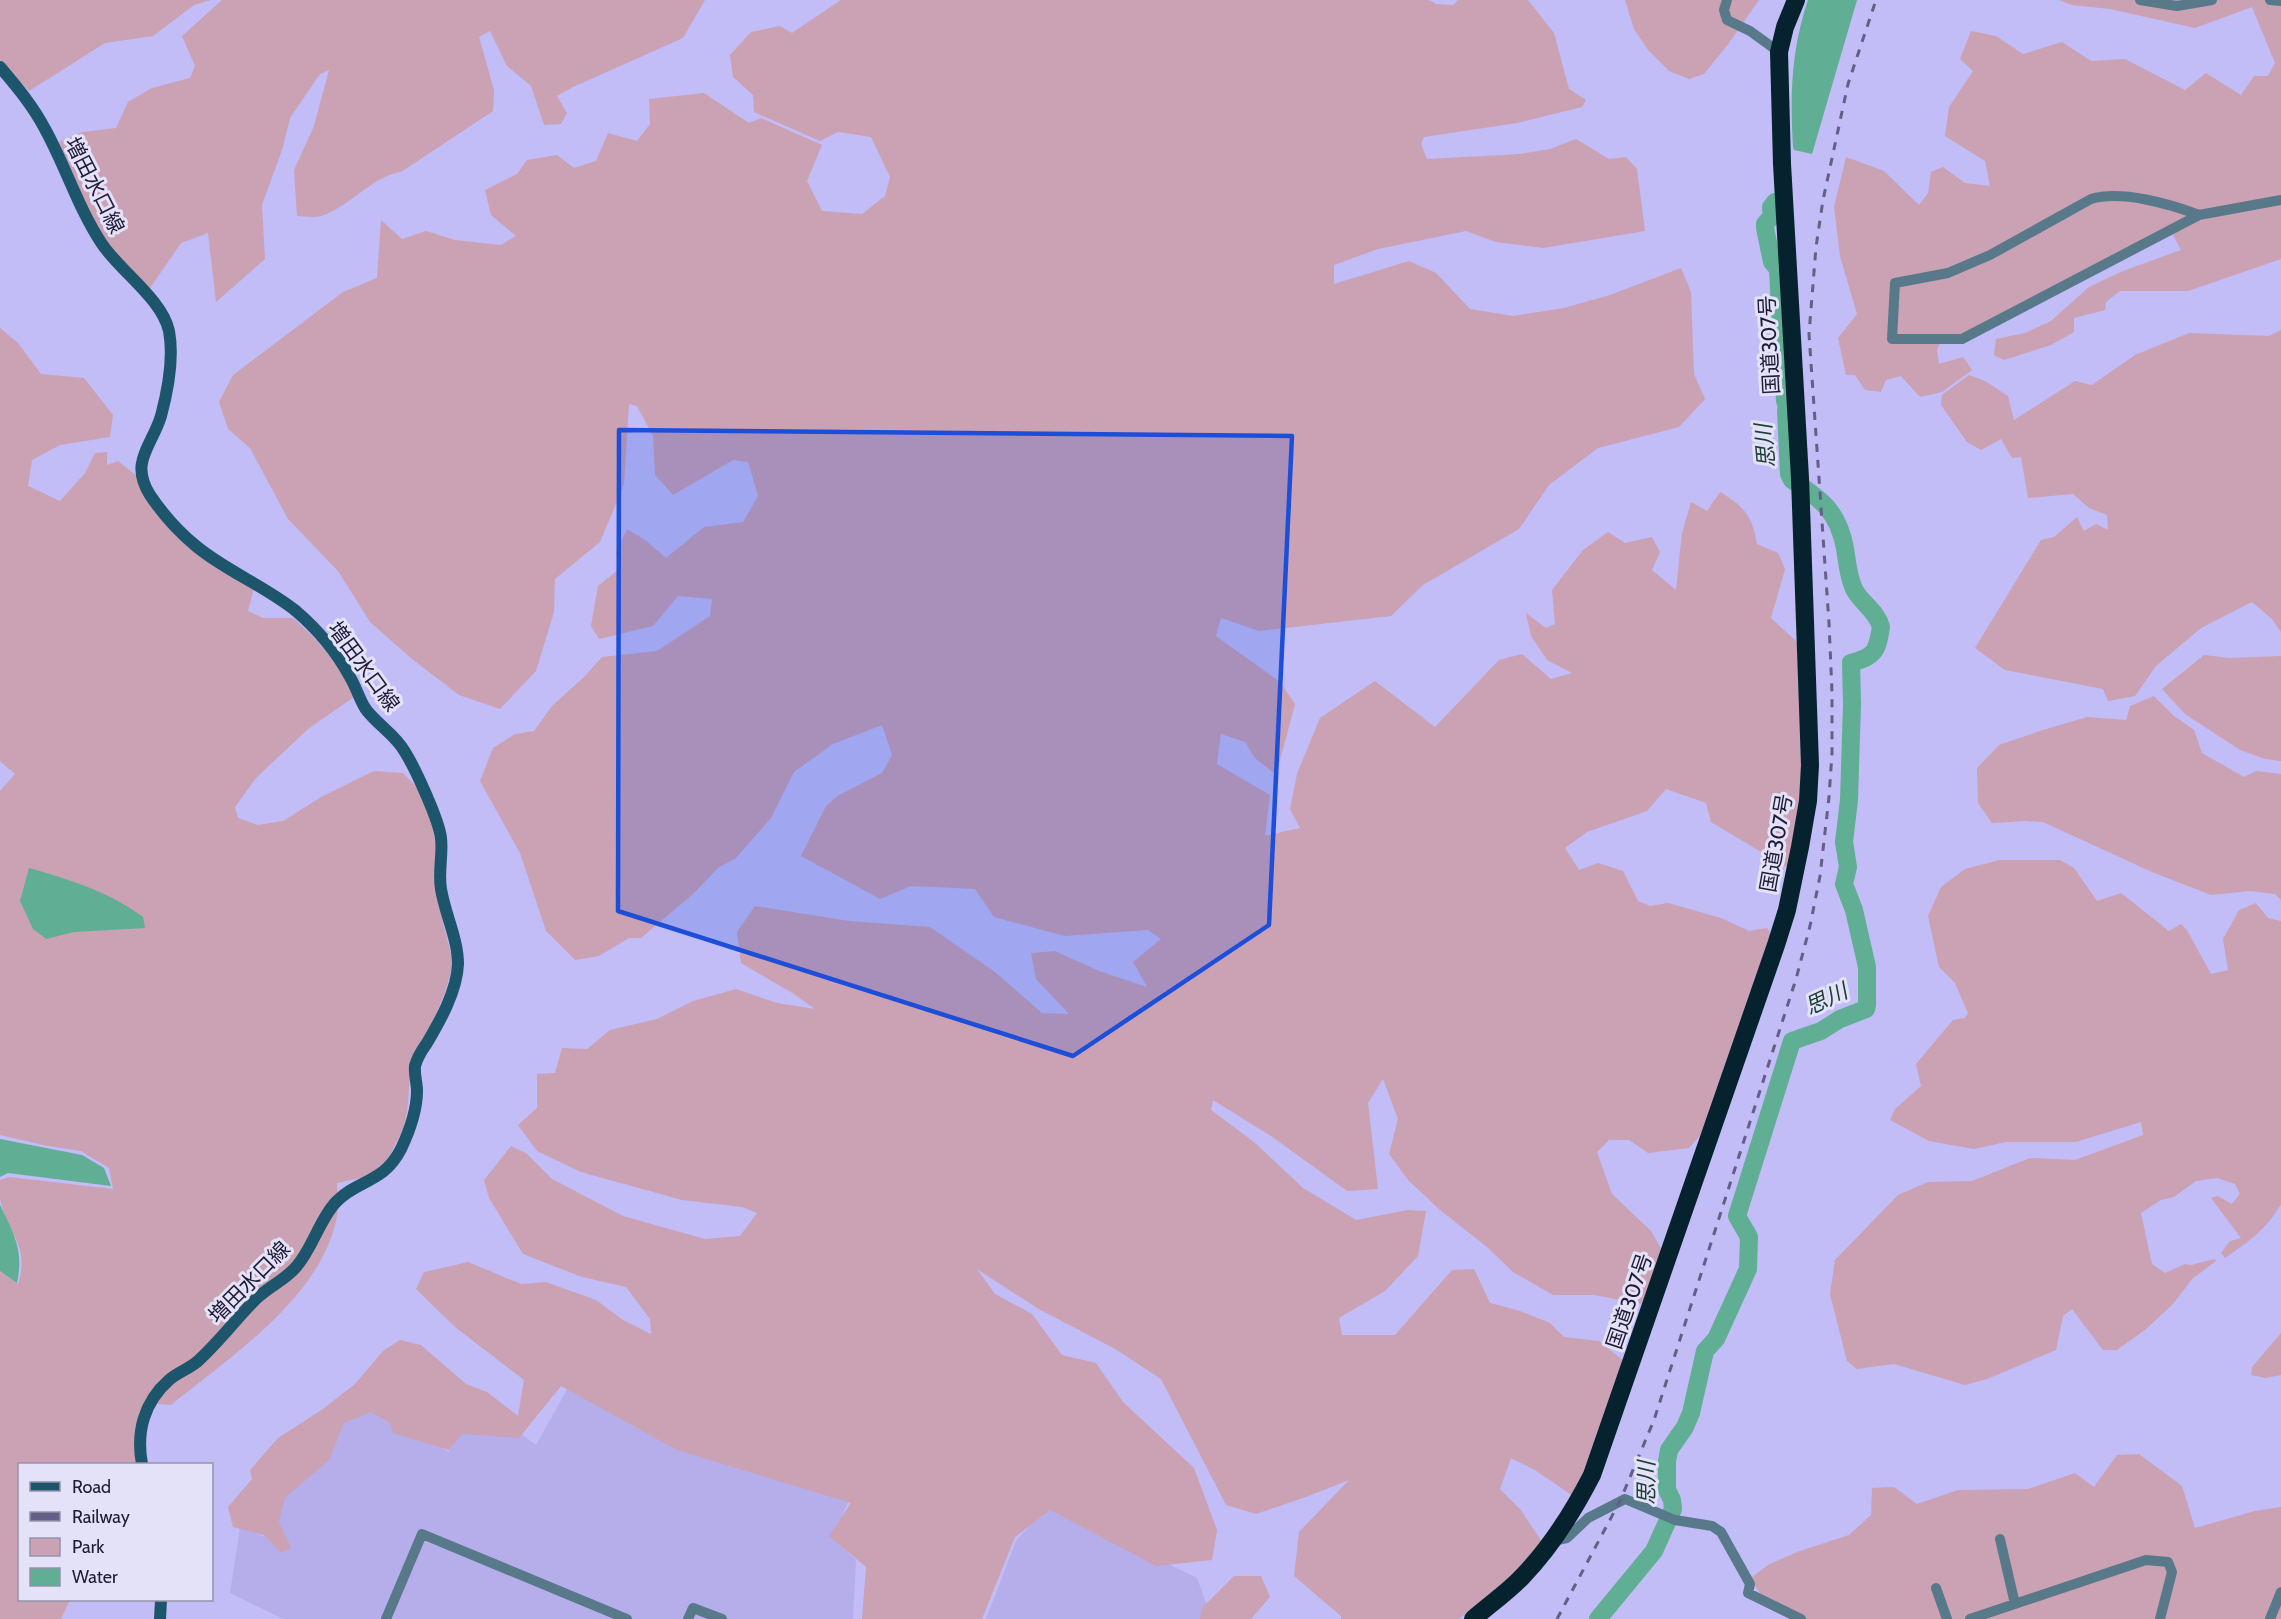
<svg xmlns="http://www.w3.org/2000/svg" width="2281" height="1619" font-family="Cabin,'Noto Sans JP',sans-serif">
  <rect width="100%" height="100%" fill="#c2bcf7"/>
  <path fill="#b5aeeb" d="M569,1386L849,1500L833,1537L856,1560L853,1619H283L230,1593L240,1528L267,1537L280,1497L342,1419L367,1404L449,1452L462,1426L519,1432L536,1445Z
    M1048,1505L1197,1578L1206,1603L1204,1619H986L1016,1541Z"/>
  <path fill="#cba1b4" d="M0,0H211L194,5L153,36L105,43L29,91L0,60Z
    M222,0H705L683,38L573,87L557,96L567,113L561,124L544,125L531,86L507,66L490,31L479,37L494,90L493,111L401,172C374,175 348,208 321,216C314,218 304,216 297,216L294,170L314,126L329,70L320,74L290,118L283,147L262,205L265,259L216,302L208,233L181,243L148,291L102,241L59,142L83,132L116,128L128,102L152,88L190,78L195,66L182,36Z
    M841,0H1429L1436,4L1453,5L1458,0H1528L1554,33L1569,89L1586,100L1582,107L1517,123L1424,137L1421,144L1427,159L1520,154L1550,149L1576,139L1609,159L1626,157L1637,169L1645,231L1543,248L1496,242L1466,231L1378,249L1334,265V284L1409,261L1436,273L1470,309L1513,316L1564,308L1610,295L1681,268L1691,292L1694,374L1705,399L1679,427L1598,448L1549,485L1519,529L1423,585L1391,616L1259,631L1221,618L1216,636L1280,682L1295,704L1276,775L1255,758L1245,742L1221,734L1217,764L1270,795L1265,836L1300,828L1290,809L1297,774L1320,718L1375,681L1435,727L1499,660L1522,654L1551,679L1572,673L1547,660L1531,636L1526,613L1546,628L1555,624L1552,590L1583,550L1608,532L1625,543L1652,537L1660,552L1652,570L1676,590L1682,533L1691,502L1707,511L1720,492C1745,507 1752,516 1757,544L1778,553L1785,569L1771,618L1797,642L1802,790L1788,868L1711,822L1706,803L1666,789L1647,811L1587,832L1565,848L1579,870L1598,863L1623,871L1638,901L1650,906L1668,903L1721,918L1749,931L1767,928L1774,938L1706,1129L1689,1148L1648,1153L1629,1140H1609L1597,1152L1612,1194L1651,1231L1664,1254L1641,1304L1594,1295H1553L1513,1272L1487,1247L1440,1210L1408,1180L1389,1154L1398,1119L1383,1079L1368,1103L1378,1189L1347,1191L1274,1138L1213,1100L1211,1110L1254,1142L1303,1188L1356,1220L1408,1210L1426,1211L1418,1256L1385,1291L1339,1318L1342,1335H1395L1452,1270L1474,1269L1490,1303L1520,1311L1550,1323L1564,1337L1599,1341L1625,1362L1597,1448L1573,1496L1535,1470L1511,1458L1500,1489L1520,1509L1542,1542L1510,1577L1459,1619H1341V1616L1294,1576L1299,1532L1349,1480L1306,1497L1256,1514L1226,1505L1161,1379L1117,1350L1037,1308L977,1269L995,1294L1032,1314L1062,1355L1096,1363L1123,1402L1194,1468L1217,1530L1212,1560L1156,1566L1050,1510L1015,1537L982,1619H862L866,1567L829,1536L851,1503L677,1450L561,1386L519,1438L462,1434L449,1450L393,1433L390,1423L371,1412L344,1423L329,1460L285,1498L279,1522L291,1548L281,1553L264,1535L233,1527L228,1507L252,1479L250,1470L278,1438L323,1409L355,1384L383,1351L400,1340L421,1345L466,1384L487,1392L518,1416L524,1380L455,1327L416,1289L424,1272L468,1262L521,1284L546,1282L596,1300L623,1320L651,1334L650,1319L626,1287L582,1277L523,1254L489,1198L484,1180L511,1146L527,1154L552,1179L623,1216L705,1239L740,1236L757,1213L742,1207L682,1200L581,1172L537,1151L518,1125L537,1108V1074L555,1073L562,1048L587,1049L610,1030L657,1019L693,1001L736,989L777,1003L815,1009L794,994L741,963L737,932L755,906L849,921L930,927L995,972L1042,1013L1069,1014L1036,979L1031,953L1055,951L1099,971L1147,987L1133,962L1161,939L1148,930L1065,936L994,917L975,889L911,886L880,899L801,856L826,806L839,795L882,773L892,755L882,725L833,744L794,772L771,818L736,858L718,868L693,894L641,938H629L599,956L575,960L546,931L520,853L480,781L493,748L515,734L534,731L552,706L585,676L602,657L657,651L710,616L712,599L678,596L653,626L599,639L591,626L598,586L618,570L616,552L627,529L645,540L666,558L704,527L743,522L758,496L748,462L733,460L673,495L655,475L653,436L637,406L629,404L624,485L600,542L555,579L554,612L536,671L500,709L459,695L412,659L370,622L338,571L288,519L250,448L228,429L219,402L233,375L343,292L377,278L381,220L402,239L426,231L455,240L501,245L516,236L491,215L485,190L517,174L527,160L557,155L574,168L596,161L608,133L637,141L650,124L649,99L704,93L749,123L761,118L822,145L807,181L822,211L862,214L885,196L890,177L871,137L838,132L820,141L754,112L753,95L733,77L730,55L751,32L780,26L792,33Z
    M1625,0H1759L1729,43L1704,74L1689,79L1669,71L1648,50L1634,29Z
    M2059,0H2281V259L2188,291H2120L2106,302L2105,310L2074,318V332L2051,345L2004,360L1994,355L1996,339L2025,333L2051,321L2089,287L2123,271L2181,250L2172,233L1967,333L1942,338L1937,350L1939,364L1963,357L1972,370L1942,392L1920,397L1901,376L1886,380L1881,392L1865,390L1855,375H1846L1838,338L1857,314L1840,256L1834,207L1846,157L1884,171L1919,205L1928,193L1931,172L1943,167L1965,183L1990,186L1985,161L1945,136L1949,107L1973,71L1960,59L1971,31L1996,36L2023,54L2062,42L2091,61L2125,59L2185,90L2206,73L2241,95L2254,76H2268L2275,63L2252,7L2195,28L2110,9L2072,5Z
    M0,328L18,343L41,374L84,378L113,415L110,437L60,445L32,460L28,486L60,501L85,473L95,453L107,452V465L118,461L137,476L154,507L254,588L248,611L263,618H293C319,641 341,665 354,697L308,729L256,778L235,807L238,818L258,825L283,821L323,796L374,771L403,773L433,804L437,880L443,923L453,962L446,990L410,1076L407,1113L403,1129L388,1159L369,1176L337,1183C337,1194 339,1205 337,1216C322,1297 231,1356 171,1405L147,1403L140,1464H20V1600H70L61,1619H0V1271L18,1284C31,1246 6,1231 0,1199C0,1193 0,1186 0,1180L9,1177L113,1189L109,1168L81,1151L48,1146L0,1135V791L15,774L0,761Z
    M2281,330V632L2272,619L2252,602L2201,628L2156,666L2135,696L2108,701L2103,689L2005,670L1975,648L2041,540L2054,537L2077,517L2084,531L2096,524L2108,530L2107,515L2089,508L2073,494L2028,498L2021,457L2012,458L2001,439L1981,450L1967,442L1941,405L1942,395L1969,375L1985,381L2008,396L2014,420L2075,381L2092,385L2135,355L2189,333L2269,336Z
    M2204,655L2229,658L2281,656V761L2265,759L2240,750L2185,714L2162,689Z
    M2154,696L2174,716L2194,730L2202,753L2244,777L2256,771L2281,774V900L2275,894L2250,891L2211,895L2152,872L2043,822L2026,821L1992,823L1978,803L1977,768L1999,745L2043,730L2087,717L2126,720L2130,706Z
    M2000,860H2060L2074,868L2097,901L2121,893L2169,931L2181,924L2187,930L2211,974L2228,970L2223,939L2239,910L2256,903L2268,918L2281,921V1204C2268,1228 2247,1243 2225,1258L2221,1253L2230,1241L2241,1238L2211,1198L2218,1196L2232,1204L2240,1194L2235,1184L2217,1178L2196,1181L2174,1197L2161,1200L2141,1213L2152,1264L2165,1273L2185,1264L2191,1265L2215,1259L2216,1261L2192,1279L2173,1304L2145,1330L2117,1350H2103L2072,1309L2063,1316L2056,1350L1987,1379L1965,1385L1894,1364L1857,1369L1847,1361L1830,1294L1835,1260L1898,1195L1928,1182L1972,1181L2030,1158L2075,1160L2143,1135L2141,1122L2076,1142H2006L1974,1149L1929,1141L1890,1120L1895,1109L1921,1086L1916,1064L1953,1020L1965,1018L1968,1013L1955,983L1939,967L1928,916L1941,887L1965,869Z
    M2281,1333V1375L2265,1378L2251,1375L2252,1367Z
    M2139,1454L2182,1486L2195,1528L2255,1511L2281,1507V1619H1798C1780,1608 1757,1599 1752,1577L1768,1565L1797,1552L1849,1535L1871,1515L1872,1488L1894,1487L1917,1504L1958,1490L2028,1489L2075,1473L2094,1487L2117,1455Z
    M1234,1576H1261L1270,1597L1251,1619H1200L1202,1608Z"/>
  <path fill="#60ae93" d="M1808,0H1857L1812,154L1794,150L1793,147C1790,94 1791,51 1808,0Z
    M29,868C68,879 110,892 143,917L145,928L74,932L46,939L33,929L20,901Z
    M0,1139L82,1155L104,1168L111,1186L8,1173L0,1177Z
    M0,1205C14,1234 24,1250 17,1283L0,1271Z"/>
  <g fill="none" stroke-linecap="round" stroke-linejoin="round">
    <path stroke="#60ae93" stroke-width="18" d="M1775,202L1771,207L1772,216L1765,224V228L1772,262L1778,269L1785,401
      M1598,1619L1654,1551L1673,1509L1672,1500L1667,1490V1461L1669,1450L1685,1427L1691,1413L1705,1351L1716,1339L1748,1269L1749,1237L1737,1216L1792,1041L1821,1031L1840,1019L1866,1009L1867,1005V967L1854,910L1844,884L1848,867L1844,842L1849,800L1852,704L1851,663C1875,656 1877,652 1881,627C1877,611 1861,603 1854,589C1848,576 1847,561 1845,548C1838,511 1821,499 1792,480L1789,474L1786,410"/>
    <path stroke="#58798a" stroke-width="10" d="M1727,0L1724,10L1727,20L1750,31L1779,52
      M2140,0L2177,6L2212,0
      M2270,0L2281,1
      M2199,215C2170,204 2122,190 2091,199L1990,255L1948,273L1895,283L1892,339H1962L2199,215L2281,200
      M2000,1539L2015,1604
      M1553,1541L1567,1538L1588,1518L1625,1499L1675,1520L1712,1526L1721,1532L1750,1584L1748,1593L1801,1619
      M1936,1588L1947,1619
      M386,1619L422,1534L627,1619
      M688,1619L693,1608L722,1619
      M1970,1619L2146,1560L2168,1562L2172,1572L2160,1619
      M2270,1619L2281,1592"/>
    <path stroke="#1d556c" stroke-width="12" d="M0,67C17,87 33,106 45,129C66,167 78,208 102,244C120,271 162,299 169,331C174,358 168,390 161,416C152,446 129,462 150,495C162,513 179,532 196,546C226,571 265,586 296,611C317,629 337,653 350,677C356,687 359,698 365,708C376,724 395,734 405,752C415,768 439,820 441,838C443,855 438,872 441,889C445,914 458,939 458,964C457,991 440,1021 427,1043C422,1050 417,1058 415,1066C414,1074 417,1083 417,1091C417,1110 409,1132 401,1149C383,1184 358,1179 336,1202C319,1220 313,1248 296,1267C285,1280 268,1287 256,1299C236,1319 219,1342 198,1361C189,1369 178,1372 169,1380C144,1402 136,1432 142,1464
      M160,1619L161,1600"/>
    <path stroke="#05222e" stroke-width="18" d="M1473,1619C1489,1605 1508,1592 1522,1577C1552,1546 1573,1512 1592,1475L1776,945L1787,910L1800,847L1808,801L1810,765L1800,478L1782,164L1780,89L1779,52L1785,27L1796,0"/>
    <path stroke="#645f88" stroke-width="3" stroke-dasharray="8 8" stroke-linecap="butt" d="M1557,1619L1620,1501L1654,1420L1796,979L1810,926L1820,876L1829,797L1832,753V692L1829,623L1809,334L1816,247L1823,200L1848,84L1876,0"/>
  </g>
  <path fill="#1d4ed8" fill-opacity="0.2" stroke="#1d4ed8" stroke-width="4.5" stroke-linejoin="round" d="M619,430L1292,436L1269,925L1073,1056L618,911Z"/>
  <g text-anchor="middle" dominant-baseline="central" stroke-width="6" stroke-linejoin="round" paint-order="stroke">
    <g font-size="21" fill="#1f1a35" stroke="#e4e2f9">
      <text transform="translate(95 185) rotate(63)">増田水口線</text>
      <text transform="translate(1769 345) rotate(-93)">国道307号</text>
      <text transform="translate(364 666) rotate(54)">増田水口線</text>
      <text transform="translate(1776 843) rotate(-80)">国道307号</text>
      <text transform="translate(249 1282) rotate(-45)">増田水口線</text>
      <text transform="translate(1629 1301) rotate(-71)">国道307号</text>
    </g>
    <g font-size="22" font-style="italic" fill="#1c4034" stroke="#e4e2f9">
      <text transform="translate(1765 446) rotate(-95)">思川</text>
      <text transform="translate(1826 999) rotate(-25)">思川</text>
      <text transform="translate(1646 1483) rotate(-90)">思川</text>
    </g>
  </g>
  <rect x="18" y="1463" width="195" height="138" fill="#e4e2f9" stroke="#9592ab" stroke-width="1.5"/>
  <rect x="30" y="1482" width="30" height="9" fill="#1d556c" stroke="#9592ab" stroke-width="1.5"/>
  <text x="72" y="1493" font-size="18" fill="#1f1a35">Road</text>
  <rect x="30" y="1512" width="30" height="9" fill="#645f88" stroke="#9592ab" stroke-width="1.5"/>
  <text x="72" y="1523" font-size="18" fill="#1f1a35">Railway</text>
  <rect x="30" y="1538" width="30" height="18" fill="#cba1b4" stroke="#9592ab" stroke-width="1.5"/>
  <text x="72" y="1553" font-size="18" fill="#1f1a35">Park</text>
  <rect x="30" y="1568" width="30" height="18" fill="#60ae93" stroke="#9592ab" stroke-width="1.5"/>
  <text x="72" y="1583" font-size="18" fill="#1f1a35">Water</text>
</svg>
